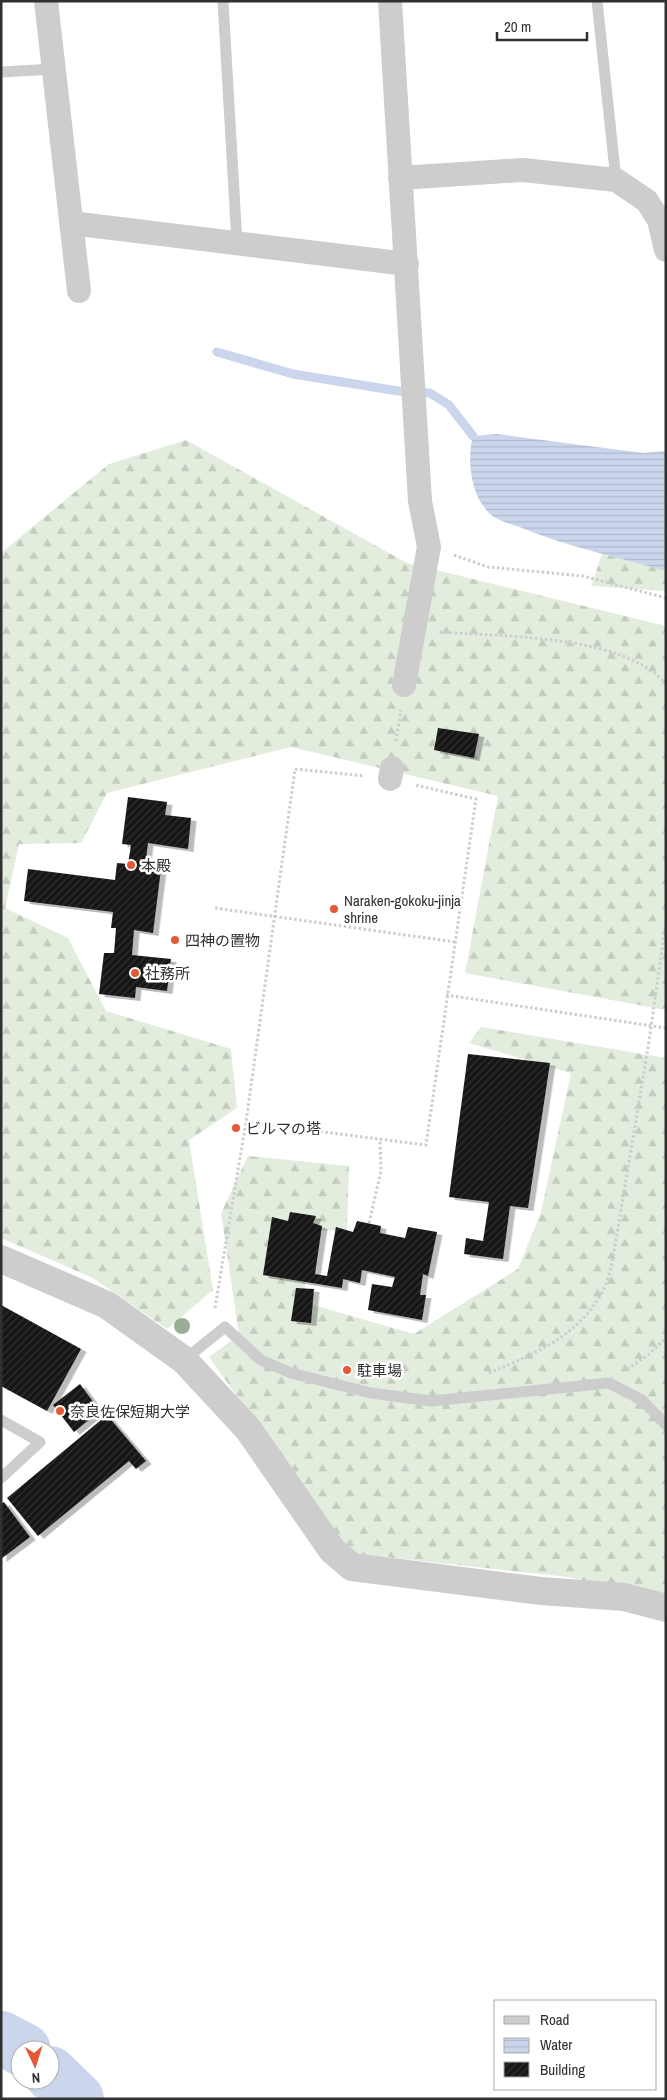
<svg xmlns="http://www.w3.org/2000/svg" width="667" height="2100" font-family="'Archivo Narrow','Noto Sans JP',sans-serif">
  <defs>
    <pattern id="forest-firs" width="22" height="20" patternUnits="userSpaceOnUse" patternTransform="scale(1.25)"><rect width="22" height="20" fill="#e2edde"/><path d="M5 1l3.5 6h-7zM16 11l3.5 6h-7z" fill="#c2ccbf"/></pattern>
    <pattern id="water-rules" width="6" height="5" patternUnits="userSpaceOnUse" patternTransform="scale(1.25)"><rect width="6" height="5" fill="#cbd6ec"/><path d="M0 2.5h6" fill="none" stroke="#afb8cb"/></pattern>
    <pattern id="building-hatch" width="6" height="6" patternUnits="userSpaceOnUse" patternTransform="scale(1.25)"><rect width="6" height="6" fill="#171717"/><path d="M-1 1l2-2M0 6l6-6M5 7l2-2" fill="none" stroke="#303030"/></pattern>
    <filter id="shadow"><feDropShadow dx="5.5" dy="3" stdDeviation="0" flood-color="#0004"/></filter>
  </defs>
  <rect width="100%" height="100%" fill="#fff"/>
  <path fill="url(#forest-firs)" d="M186,440L407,563L666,626V1010L465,973L498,796L291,747L107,793L81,843L19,844L5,908L68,938L106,1011L231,1049L237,1108L189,1140L213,1290L167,1329L93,1278L1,1238V553L109,464Z
    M610,532L666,540V591L591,586Z
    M481,1027L666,1058V1597L568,1577L349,1553L209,1357L239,1335L221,1213L248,1156L349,1166L347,1230L311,1231L303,1302L414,1334L518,1269L541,1212L571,1073L469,1043Z"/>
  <path fill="url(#water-rules)" d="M497,434L643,453L666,451V571C618,557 568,547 522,528C514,525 502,522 494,517C471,501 466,461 473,436Z"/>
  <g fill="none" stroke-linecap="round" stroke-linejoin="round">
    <path stroke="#cbd6ec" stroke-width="9" d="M217,352L293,374L398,391L430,393L449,405L473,436"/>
    <path stroke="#cbd6ec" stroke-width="54" d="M1,2038L24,2050
      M50,2073L77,2099"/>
  </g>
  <path fill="url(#building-hatch)" filter="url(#shadow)" d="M438,728L479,734L474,758L434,750Z
    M128,797L167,802L165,815L191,818L188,849L148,843L145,867L161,869L153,933L134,930L132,955L171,959L167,991L136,987L135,998L99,994L104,953H114L116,928H111L113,912L24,901L28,869L115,880L117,863L128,864L131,845L122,844Z
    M468,1054L550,1063L528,1208L510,1206L503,1259L464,1254L466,1238L483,1241L489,1202L449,1197Z
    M290,1212L316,1216L313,1223L322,1226L315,1274L327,1276L336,1227L353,1232L357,1221L381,1226L380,1233L405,1238L408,1227L437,1232L428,1276L423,1274L420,1295H426L422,1320L368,1310L372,1284L392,1287L395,1277L362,1270L360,1283L343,1279L342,1288L263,1275L272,1217L288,1221Z
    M296,1288L314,1289L311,1323L291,1321Z
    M1,1305L81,1349L47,1411L1,1386Z
    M80,1384L100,1411L74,1432L53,1405Z
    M107,1415L146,1461L136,1469L129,1461L38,1536L7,1498Z
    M4,1502L30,1537L1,1559V1504Z"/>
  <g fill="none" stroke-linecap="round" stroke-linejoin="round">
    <path stroke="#cdcdcd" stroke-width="3" stroke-dasharray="2.5 2.5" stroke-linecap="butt" d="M454,555L488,567L583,576L666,598
      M440,632C498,636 592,636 642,665C650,669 659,677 666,684
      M396,741L401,710
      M215,908L455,942
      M446,995L666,1028
      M246,1122L426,1145L476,799L415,785
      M369,1223L381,1171L380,1139
      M215,1308L246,1122L295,769L365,776
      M627,1369L647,1356L666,1338
      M489,1373C532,1355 575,1338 600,1296C606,1287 609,1274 612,1264L648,1048L666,922"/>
    <path stroke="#cdcdcd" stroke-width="11" d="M223,1L237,243
      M597,1L616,180
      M1,72L54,69
      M184,1360L225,1327L261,1360L291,1373L371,1393L431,1401L609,1383L642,1400L666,1425
      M1,1420L40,1442L1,1478"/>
    <path stroke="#cdcdcd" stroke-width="24" d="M46,1L79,291
      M390,1L420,501L429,547L404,685
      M400,178L523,170L616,180L647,201L659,220L666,250
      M71,223L407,264
      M390,779L392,768"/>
    <path stroke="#cdcdcd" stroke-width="28" d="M1,1259L107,1305L184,1360L248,1429L332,1550L352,1567L541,1591L624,1597L666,1608"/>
  </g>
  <circle fill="#99ae94" cx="182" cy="1326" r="8"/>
  <g fill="#e35836" stroke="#fff" stroke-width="2">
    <circle cx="131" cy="865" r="5"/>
    <circle cx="334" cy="909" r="5"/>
    <circle cx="175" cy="940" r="5"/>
    <circle cx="135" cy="973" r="5"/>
    <circle cx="236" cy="1128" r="5"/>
    <circle cx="347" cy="1370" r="5"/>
    <circle cx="60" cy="1411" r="5"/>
  </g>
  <g text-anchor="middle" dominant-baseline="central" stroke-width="5" stroke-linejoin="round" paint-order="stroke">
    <g font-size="15" fill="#303030" stroke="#fff" text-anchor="start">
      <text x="141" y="865">本殿</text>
      <text x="344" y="900">Naraken-gokoku-jinja<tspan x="344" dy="17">shrine</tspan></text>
      <text x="185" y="940">四神の置物</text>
      <text x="145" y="973">社務所</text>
      <text x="246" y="1128">ビルマの塔</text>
      <text x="357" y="1370">駐車場</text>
      <text x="70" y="1411">奈良佐保短期大学</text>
    </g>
  </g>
  <rect width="667" height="2100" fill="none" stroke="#303030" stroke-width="5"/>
  <rect x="494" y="2000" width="162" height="90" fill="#ffffff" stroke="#acacac"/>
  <rect x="504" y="2016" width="25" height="8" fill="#cdcdcd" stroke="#acacac"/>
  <text x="540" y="2025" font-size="15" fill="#303030">Road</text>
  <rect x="504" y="2038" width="25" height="15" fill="url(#water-rules)" stroke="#acacac"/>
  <text x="540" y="2050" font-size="15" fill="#303030">Water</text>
  <rect x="504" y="2062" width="25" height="15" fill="url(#building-hatch)" stroke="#acacac"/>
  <text x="540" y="2075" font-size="15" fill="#303030">Building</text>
  <g transform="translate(35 2065) rotate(176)"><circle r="24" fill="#ffffff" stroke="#acacac"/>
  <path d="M0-4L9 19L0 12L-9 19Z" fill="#e35836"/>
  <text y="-8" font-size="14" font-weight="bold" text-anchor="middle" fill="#303030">N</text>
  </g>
  <path d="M497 32v8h90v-8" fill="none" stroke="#303030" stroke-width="2.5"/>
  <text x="504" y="32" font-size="15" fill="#303030" stroke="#ffffff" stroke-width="4" paint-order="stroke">20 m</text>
</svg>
